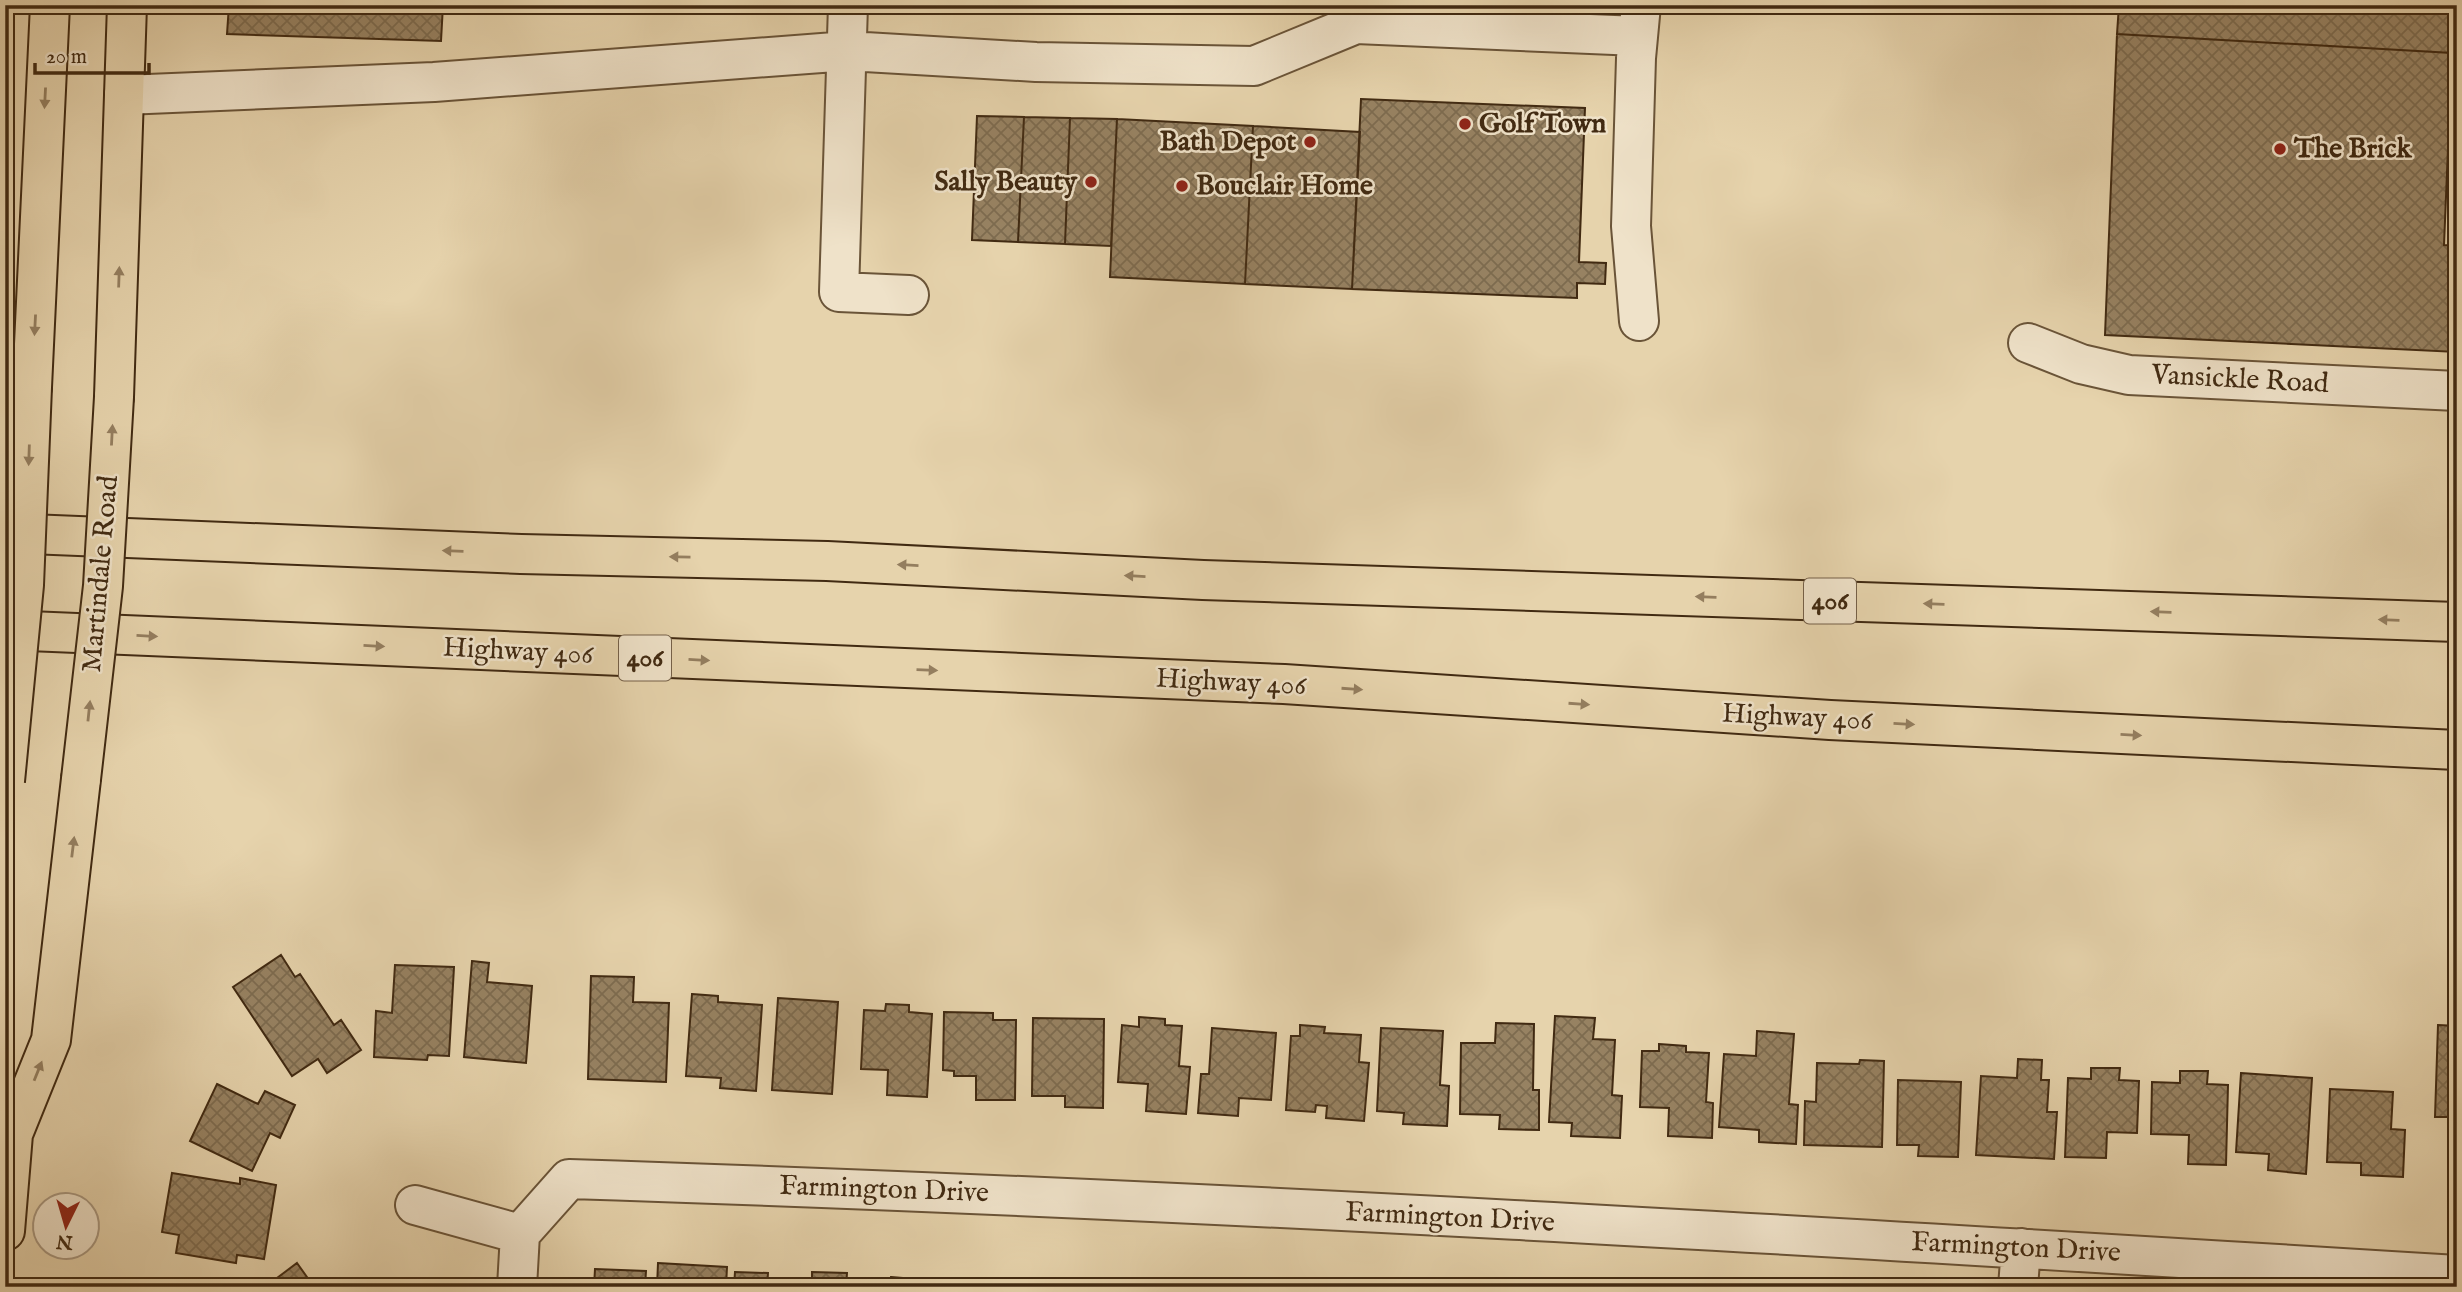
<svg xmlns="http://www.w3.org/2000/svg" width="2462" height="1292" font-family="'IM FELL English',serif">
  <defs>
    <pattern id="building-cross-hatch" width="8" height="8" patternUnits="userSpaceOnUse" patternTransform="scale(1.75)"><rect width="8" height="8" fill="#978262"/><path d="M0 0l8 8M0 8l8-8" fill="none" stroke="#7d6b4f"/></pattern>
  </defs>
  <rect width="100%" height="100%" fill="#e6d3ac"/>
  <filter id="stains"><feTurbulence type="fractalNoise" baseFrequency=".00286" numOctaves="4"/><feColorMatrix values="0 0 0 0 .2 0 0 0 0 .09 0 0 0 0 .02 0 0 0 .5 -.17"/></filter>
  <radialGradient id="worn" r=".72"><stop offset=".6" stop-color="#630" stop-opacity="0"/><stop offset="1" stop-color="#630" stop-opacity=".3"/></radialGradient>
  <path fill="url(#building-cross-hatch)" stroke="#412a12" stroke-width="2" d="M229,5H443L441,41L227,34Z
    M723,5H792V9Z
    M2119,5H2456L2452,53L2117,34Z
    M2117,34L2452,53L2444,245L2457,246V352L2105,335Z
    M1361,99L1585,108L1579,262L1606,263L1605,284L1577,283V298L1352,289Z
    M977,116L1024,117L1018,242L972,240Z
    M1024,117L1070,118L1065,244L1018,242Z
    M1070,118L1117,119L1111,246L1065,244Z
    M1117,119L1253,126L1245,284L1110,277Z
    M1253,126L1360,132L1352,289L1245,284Z
    M281,955L295,977L300,974L334,1025L341,1020L361,1050L327,1073L318,1059L292,1076L233,987Z
    M472,961L489,963L487,982L532,986L526,1063L464,1057Z
    M395,965L454,967L449,1056L428,1055L427,1060L374,1057L376,1011L392,1013Z
    M591,976L634,977L633,1002L669,1003L666,1082L588,1079Z
    M692,994L718,996V1002L762,1005L756,1091L720,1088L721,1078L686,1076Z
    M778,998L838,1002L832,1094L772,1090Z
    M886,1004L909,1005V1012L932,1014L927,1097L887,1095L888,1070L861,1069L864,1010L885,1011Z
    M944,1012L993,1013V1020H1016L1015,1100H976V1076H954V1071L943,1070Z
    M1555,1016L1595,1018L1593,1039L1615,1040L1612,1095L1622,1096L1620,1138L1571,1136L1572,1123L1549,1122Z
    M1139,1017L1165,1019V1025L1182,1026L1179,1066L1190,1067L1186,1114L1146,1111L1148,1084L1118,1082L1122,1025L1139,1027Z
    M1033,1018L1104,1019L1103,1108L1065,1107V1096H1032Z
    M1496,1023L1534,1024L1533,1090H1539V1130L1499,1129L1500,1115L1460,1114L1461,1043H1495Z
    M1300,1025L1325,1027L1324,1033L1361,1035L1359,1062L1369,1063L1364,1121L1326,1118L1327,1106L1316,1105L1315,1112L1286,1110L1291,1036H1300Z
    M2438,1025L2457,1026V1117H2435Z
    M1212,1028L1276,1033L1271,1100L1239,1098L1238,1116L1198,1113L1201,1074H1209Z
    M1381,1028L1443,1031L1440,1085L1449,1086L1447,1126L1403,1124L1404,1113L1377,1111Z
    M1757,1031L1794,1034L1789,1104L1798,1105L1796,1144L1759,1142V1130L1719,1127L1724,1054L1756,1056Z
    M1659,1044L1686,1046V1052L1709,1053L1706,1102L1713,1103L1712,1138L1668,1136L1669,1108L1640,1107L1642,1051H1659Z
    M2018,1059L2042,1060L2041,1080H2049L2047,1112H2057L2054,1159L1976,1155L1981,1076L2017,1078Z
    M1860,1060L1884,1061L1882,1147L1804,1145L1805,1101L1816,1102L1817,1063L1859,1064Z
    M2091,1068H2120L2119,1080L2139,1081L2137,1133L2107,1132L2106,1158L2065,1157L2068,1078L2091,1079Z
    M2180,1071H2208L2207,1084L2228,1085L2226,1165L2188,1164L2189,1135L2151,1134L2152,1082L2180,1083Z
    M2241,1073L2312,1078L2306,1174L2268,1170L2269,1154L2236,1152Z
    M1898,1080L1961,1082L1958,1157L1918,1156L1919,1145H1897Z
    M217,1084L258,1104L265,1091L295,1105L280,1138L270,1133L252,1171L190,1141Z
    M2330,1089L2393,1092L2391,1129L2405,1130L2403,1177L2361,1175V1163L2327,1162Z
    M172,1173L240,1184V1178L276,1185L264,1259L237,1255L236,1263L176,1253L179,1235L162,1232Z
    M297,1263L314,1287H265Z
    M658,1263L727,1267L726,1287H657Z
    M595,1269L646,1271L645,1287H594Z
    M735,1272L768,1273L767,1287H734Z
    M812,1272L847,1273L846,1287H812Z
    M891,1277L926,1280V1287H890Z
    M975,1281L1007,1282V1287H975Z"/>
  <g fill="none" stroke-linecap="round" stroke-linejoin="round">
    <g stroke="#6a5438" stroke-width="42">
      <path id="minor" d="M848,5L839,292L909,295
        M124,95L434,82L848,51L1036,62L1254,66L1356,24L1638,36
        M1639,321L1631,226L1636,58L1641,5
        M2028,343L2081,364L2129,375L2457,391
        M415,1205L520,1234
        M517,1287L520,1234L569,1179C1199,1199 1828,1236 2457,1275
        M2018,1287L2021,1248"/>
    </g>
    <g stroke="#412a12" stroke-width="42">
      <path id="major" d="M32,387L50,5
        M114,397L127,5
        M13,1134L51,1040L81,779
        M5,1231L13,1134L7,1108"/>
    </g>
    <g stroke="#412a12" stroke-width="42">
      <path id="highway" d="M5,533L521,554L827,561L1203,580L2457,622
        M5,630L1284,684L1830,720L2457,750"/>
    </g>
    <use href="#minor" stroke="#efe2c9" stroke-width="38"/>
    <use href="#major" stroke="#e6d3ac" stroke-width="38"/>
    <use href="#highway" stroke="#e6d3ac" stroke-width="38"/>
    <g stroke="#412a12" stroke-width="42" stroke-linecap="butt">
      <path id="major-bridge" d="M81,779L103,586L114,397
        M5,781L24,585L32,387"/>
    </g>
    <use href="#major-bridge" stroke="#e6d3ac" stroke-width="38"/>
  </g>
  <defs><path id="oneway-solid" d="M-6-.8H1V-3.2L6.5 0L1 3.2V.8H-6Z" transform="scale(1.75)"/></defs>
  <g fill="#947e5f">
    <use href="#oneway-solid" transform="translate(45 98) rotate(93)"/>
    <use href="#oneway-solid" transform="translate(119 277) rotate(-88)"/>
    <use href="#oneway-solid" transform="translate(35 325) rotate(93)"/>
    <use href="#oneway-solid" transform="translate(112 435) rotate(-87)"/>
    <use href="#oneway-solid" transform="translate(29 455) rotate(92)"/>
    <use href="#oneway-solid" transform="translate(453 551) rotate(-178)"/>
    <use href="#oneway-solid" transform="translate(680 557) rotate(-179)"/>
    <use href="#oneway-solid" transform="translate(908 565) rotate(-177)"/>
    <use href="#oneway-solid" transform="translate(1135 576) rotate(-177)"/>
    <use href="#oneway-solid" transform="translate(1706 597) rotate(-178)"/>
    <use href="#oneway-solid" transform="translate(1934 604) rotate(-178)"/>
    <use href="#oneway-solid" transform="translate(2161 612) rotate(-178)"/>
    <use href="#oneway-solid" transform="translate(2389 620) rotate(-178)"/>
    <use href="#oneway-solid" transform="translate(147 636) rotate(3)"/>
    <use href="#oneway-solid" transform="translate(374 646) rotate(3)"/>
    <use href="#oneway-solid" transform="translate(699 660) rotate(3)"/>
    <use href="#oneway-solid" transform="translate(927 670) rotate(2)"/>
    <use href="#oneway-solid" transform="translate(1352 689) rotate(4)"/>
    <use href="#oneway-solid" transform="translate(1579 704) rotate(4)"/>
    <use href="#oneway-solid" transform="translate(89 711) rotate(-84)"/>
    <use href="#oneway-solid" transform="translate(1904 724) rotate(3)"/>
    <use href="#oneway-solid" transform="translate(2131 735) rotate(3)"/>
    <use href="#oneway-solid" transform="translate(73 847) rotate(-83)"/>
    <use href="#oneway-solid" transform="translate(38 1071) rotate(-68)"/>
  </g>
  <g fill="#8f2418" stroke="#efe2c9" stroke-width="2.5">
    <circle cx="1465" cy="124" r="7"/>
    <circle cx="1310" cy="142" r="7"/>
    <circle cx="2280" cy="149" r="7"/>
    <circle cx="1091" cy="182" r="7"/>
    <circle cx="1182" cy="186" r="7"/>
  </g>
  <g text-anchor="middle" dominant-baseline="central" stroke-width="5" stroke-linejoin="round" paint-order="stroke">
    <g fill="#efe2c9" stroke="#756149" stroke-width="2">
      <rect x="1804" y="578.5" width="52" height="45" rx="5"/>
      <rect x="619" y="635.5" width="52" height="45" rx="5"/>
    </g>
    <g font-size="26" font-weight="bold" fill="#412a12">
      <text x="1830" y="601">406</text>
      <text x="645" y="658">406</text>
    </g>
    <g font-size="28" font-weight="bold" fill="#412a12" stroke="#efe2c9" text-anchor="start">
      <text x="1479" y="124">Golf Town</text>
      <text x="1296" y="142" text-anchor="end">Bath Depot</text>
      <text x="2294" y="149">The Brick</text>
      <text x="1077" y="182" text-anchor="end">Sally Beauty</text>
      <text x="1196" y="186">Bouclair Home</text>
    </g>
    <g font-size="28" fill="#412a12" stroke="#efe2c9">
      <text transform="translate(2240 380) rotate(3)">Vansickle Road</text>
      <text transform="translate(101 574) rotate(-85)">Martindale Road</text>
      <text transform="translate(518 652) rotate(3)">Highway 406</text>
      <text transform="translate(1231 683) rotate(3)">Highway 406</text>
      <text transform="translate(1797 718) rotate(3)">Highway 406</text>
      <text transform="translate(884 1190) rotate(2)">Farmington Drive</text>
      <text transform="translate(1450 1218) rotate(3)">Farmington Drive</text>
      <text transform="translate(2016 1248) rotate(3)">Farmington Drive</text>
    </g>
  </g>
  <rect width="2462" height="1292" fill="none" stroke="#e6d3ac" stroke-width="28"/>
  <rect x="7" y="7" width="2448" height="1278" fill="none" stroke="#412a12" stroke-width="3.5"/>
  <rect x="14" y="14" width="2434" height="1264" fill="none" stroke="#412a12" stroke-width="2"/>
  <g transform="translate(66 1226) rotate(185)"><circle r="33" fill="#efe2c9" stroke="#a99880" stroke-width="2"/>
  <path d="M0-5L12 26L0 18L-12 26Z" fill="#8f2418"/>
  <text y="-10" font-size="19" font-weight="bold" text-anchor="middle" fill="#412a12">N</text>
  </g>
  <path d="M35 63v10h114v-10" fill="none" stroke="#412a12" stroke-width="3.5"/>
  <text x="46" y="63" font-size="21" fill="#412a12" stroke="#efe2c9" stroke-width="5" paint-order="stroke">20 m</text>
  <rect width="100%" height="100%" filter="url(#stains)"/>
  <rect width="100%" height="100%" fill="url(#worn)"/>
</svg>
